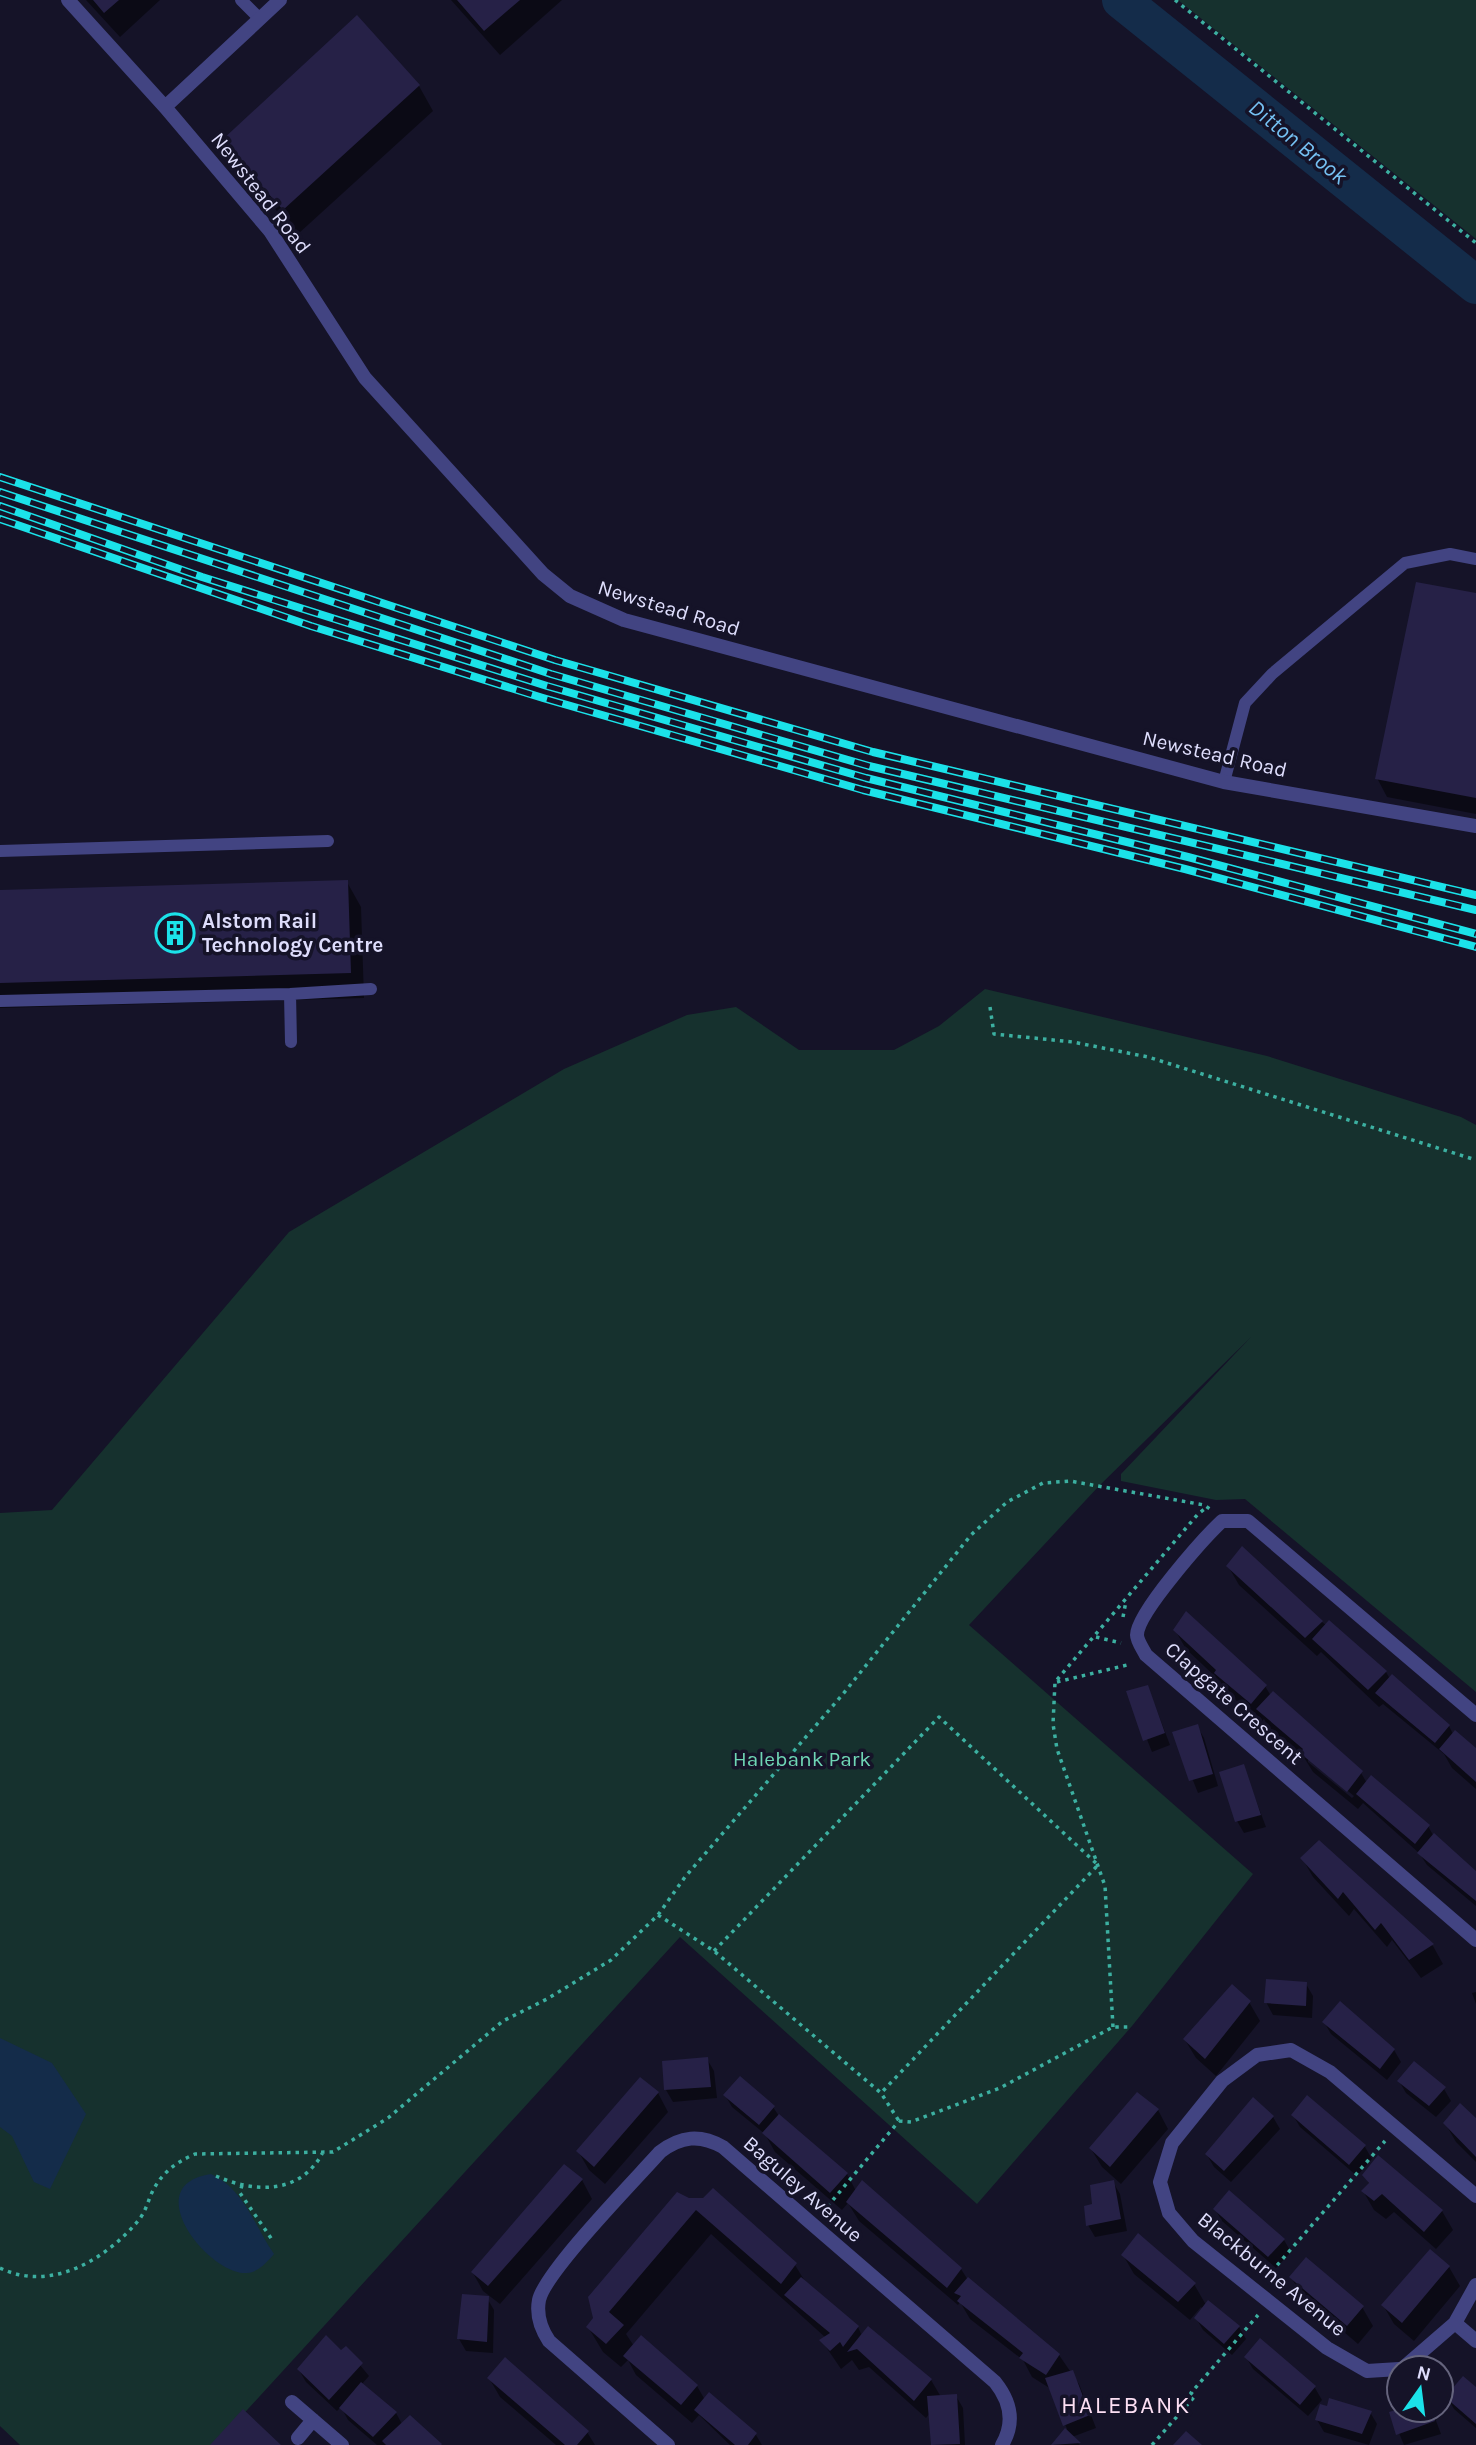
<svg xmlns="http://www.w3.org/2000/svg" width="1476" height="2445" font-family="Karla,sans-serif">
  <rect width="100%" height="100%" fill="#151328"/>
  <path fill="#16312e" d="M1178,0H1476V239Z
    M985,989L1267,1056L1461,1117L1476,1125V1692L1245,1499L1216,1500L1121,1481V1474L1251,1337L1099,1486L969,1625L1253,1874L1132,2026L977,2204L680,1937L215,2445H20L0,2426V1513L52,1510L289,1232L564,1069L687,1015L736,1007L799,1050H894L939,1026Z"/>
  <path fill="#142c4a" d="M0,2038L52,2063L86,2114L50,2189L34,2182L12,2136L0,2127Z
    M211,2174C244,2189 254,2225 274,2254C267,2262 259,2272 247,2273C210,2276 136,2185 211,2174Z"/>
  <path fill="#0007" fill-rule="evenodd" d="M86,0H160L120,37Z
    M451,0H562L500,55Z
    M357,18L419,86L433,111L298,234L237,167L223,142Z
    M1476,595V814L1387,797L1377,778Z
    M347,882L361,907L364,998L0,1008V891Z
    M1228,1566L1322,1622L1386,1672L1390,1679L1392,1676L1449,1726L1453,1734L1476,1751V1789L1452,1768L1444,1754L1383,1704L1379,1707L1321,1652L1317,1656L1239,1585Z
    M1175,1630L1265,1686L1271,1696L1361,1773L1367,1783L1428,1826L1433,1835L1476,1873V1906L1427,1865L1419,1853L1363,1803L1358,1809L1313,1772L1305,1759L1269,1728L1264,1719L1262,1721L1226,1692L1220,1681L1186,1649ZM1308,1758L1354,1796L1352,1798L1308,1762Z
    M1148,1687L1170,1745L1152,1752L1128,1692Z
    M1197,1726L1204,1738L1218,1786L1198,1793L1174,1733Z
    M1243,1766L1266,1827L1244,1833L1237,1821Z
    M1319,1843L1433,1946L1443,1964L1421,1978L1392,1940L1387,1947L1354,1909L1349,1916L1313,1877L1302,1858Z
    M1306,1984L1313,1996L1312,2018L1273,2015L1266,2002Z
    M1476,1992V2004L1472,1993Z
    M1249,2002L1260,2021L1216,2076L1196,2058L1185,2040Z
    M1324,2022L1394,2050L1401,2062L1387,2080L1331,2034Z
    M707,2059L714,2071L717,2098L673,2102L666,2090Z
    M1399,2081L1444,2089L1451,2101L1436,2117L1406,2093Z
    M658,2093L668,2112L605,2184L589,2170L578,2151Z
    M725,2095L773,2107L779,2116L847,2174L856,2191L961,2269L968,2280L1059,2355L1079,2384L1096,2428L1072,2437L1080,2445H1053L1067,2429L1051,2389L1032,2377L1023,2360L970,2319L960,2302L958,2305L859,2221L848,2203L842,2210L775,2152L765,2134L732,2107Z
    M1158,2110L1168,2129L1121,2184L1102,2167L1091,2149Z
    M1293,2115L1365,2147L1372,2159L1357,2176L1300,2127Z
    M1273,2117L1280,2129L1231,2182L1214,2167L1207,2155Z
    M1476,2120V2162L1456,2142L1445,2123Z
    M1378,2157L1442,2211L1453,2230L1436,2249L1394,2212L1386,2219L1374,2210L1363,2191L1370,2185L1364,2175Z
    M582,2180L592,2199L500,2304L483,2291L473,2273Z
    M1113,2182L1120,2194L1127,2231L1095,2237L1088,2225L1094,2205Z
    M678,2194L795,2265L806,2283L858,2327L862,2336L931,2380L941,2397L956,2396L963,2408L965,2445H933L930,2413L926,2418L869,2367L859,2370L852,2360L841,2369L822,2341L826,2338L711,2234L626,2334L634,2346L697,2386L705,2400L709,2395L756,2435L762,2445H730L699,2415L692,2423L636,2375L628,2360L621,2367L603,2352L588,2327Z
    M1215,2209L1284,2240L1291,2252L1276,2268L1222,2221Z
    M1430,2251L1449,2267L1460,2286L1414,2341L1394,2324L1383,2305Z
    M1123,2255L1194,2284L1206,2305L1239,2327L1246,2339L1232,2355L1203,2330L1196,2318L1203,2309L1201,2307L1190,2320L1134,2274Z
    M1291,2277L1362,2307L1373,2326L1358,2344L1302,2296Z
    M487,2298L494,2310L493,2353L466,2351L459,2339Z
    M1260,2340L1315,2388L1322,2400L1308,2416L1253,2369L1246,2357Z
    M346,2348L369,2376L361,2385L396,2413L402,2424L441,2445H377L348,2420L341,2407L337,2411L306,2382L299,2370Z
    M489,2378L587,2432L595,2445H556L500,2397Z
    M1476,2389V2428L1454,2409L1447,2397Z
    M1401,2410H1432L1441,2434L1404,2445L1391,2414Z
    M1370,2412L1377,2424L1369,2445L1324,2432L1317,2420Z"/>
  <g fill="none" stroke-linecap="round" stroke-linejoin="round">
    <path stroke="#142c4a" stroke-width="38" d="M1121,0L1476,285"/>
  </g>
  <path fill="#262147" d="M93,0H119L104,13Z
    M457,0H520L484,31Z
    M357,15L420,85L283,210L221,141Z
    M1416,582L1476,593V798L1375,779Z
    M348,880L351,973L0,983V890Z
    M1242,1546L1323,1621L1305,1638L1226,1566Z
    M1186,1611L1267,1685L1251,1704L1214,1673L1216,1670L1173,1630Z
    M1329,1620L1387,1671L1368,1690L1312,1639Z
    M1392,1674L1450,1725L1435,1743L1375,1693Z
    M1148,1685L1165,1733L1143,1741L1126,1691Z
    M1273,1691L1363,1771L1347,1792L1300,1753L1303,1749L1256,1709Z
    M1198,1724L1213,1774L1189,1781L1172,1732Z
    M1455,1730L1476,1748V1782L1439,1749Z
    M1244,1764L1261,1815L1235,1822L1219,1772Z
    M1371,1775L1430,1825L1415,1844L1356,1794Z
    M1434,1833L1476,1871V1901L1417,1853Z
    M1319,1840L1434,1944L1409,1960L1381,1923L1375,1930L1343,1892L1338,1899L1300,1858Z
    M1266,1979L1307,1982L1306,2006L1264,2003Z
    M1232,1984L1251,2001L1205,2059L1183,2039Z
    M1340,2001L1395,2049L1380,2069L1322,2022Z
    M708,2057L711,2087L664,2090L662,2061Z
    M1414,2061L1446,2087L1429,2106L1397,2081Z
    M740,2076L775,2106L759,2125L723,2095Z
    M640,2077L659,2092L594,2167L576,2151Z
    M1137,2092L1159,2109L1110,2167L1089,2148Z
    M1307,2095L1366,2145L1349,2165L1291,2115Z
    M1253,2097L1274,2116L1224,2171L1205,2154Z
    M1460,2103L1476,2118V2157L1443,2123Z
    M779,2114L848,2173L830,2193L762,2133Z
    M1378,2155L1443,2210L1424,2232L1382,2194L1374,2201L1361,2191L1369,2183L1362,2175Z
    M564,2164L583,2179L488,2286L471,2272Z
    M862,2180L962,2268L947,2288L846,2202Z
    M1114,2180L1121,2219L1086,2226L1084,2206L1092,2204L1090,2185Z
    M713,2188L797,2263L781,2284L696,2210L609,2312L624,2325L606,2344L586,2327L593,2318L588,2297L677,2192L689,2198H703Z
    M1229,2190L1285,2239L1268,2257L1213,2209Z
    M1138,2233L1196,2283L1178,2302L1121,2255Z
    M1430,2249L1450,2266L1402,2323L1381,2305Z
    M1306,2257L1364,2306L1347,2326L1289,2277Z
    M801,2277L859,2326L843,2347L840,2342L830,2351L819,2340L830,2333L784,2295Z
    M968,2277L1060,2354L1046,2375L1019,2358L1023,2353L957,2301L961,2296L954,2293Z
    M462,2294L489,2296L487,2342L457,2339Z
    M1208,2300L1240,2326L1224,2344L1194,2318Z
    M868,2326L932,2379L914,2401L857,2349L847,2352Z
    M326,2335L341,2350L346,2346L363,2363L329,2400L297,2369Z
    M641,2335L698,2385L681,2405L623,2356Z
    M1260,2338L1316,2386L1300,2405L1244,2357Z
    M505,2357L589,2431L577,2445H565L487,2378Z
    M1073,2370L1090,2415L1063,2426L1045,2378Z
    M1463,2376L1476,2387V2424L1445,2397Z
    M361,2382L397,2412L373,2437L339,2408Z
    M709,2392L757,2433L748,2445H735L694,2410Z
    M957,2394L960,2444L931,2445L927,2396Z
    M1329,2398L1372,2411L1362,2434L1315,2420L1320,2404L1327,2406Z
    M243,2409L281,2445H210Z
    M1399,2409L1432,2410L1435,2421L1396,2435L1389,2412Z
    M410,2415L442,2444L441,2445H386L382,2441Z
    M1065,2428L1081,2443L1051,2445Z
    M1186,2431L1202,2445H1173Z"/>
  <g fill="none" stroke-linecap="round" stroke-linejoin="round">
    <path stroke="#3cb0a1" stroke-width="3.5" stroke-dasharray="3.5 5" stroke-linecap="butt" d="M1175,0L1476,243
      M990,1007L994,1034L1073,1042L1148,1057L1476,1160
      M1123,1617L1126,1601
      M1096,1637L1121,1643
      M1057,1682L1131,1664
      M658,1915L714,1951L881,2093L899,2121
      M714,1951L939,1717L1098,1865L881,2093
      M1113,2027L1105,1886L1057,1749L1053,1724L1055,1682L1198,1514L1207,1507
      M899,2121L911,2122L1000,2088L1113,2027H1128
      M216,2176C254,2193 301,2195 323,2152
      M242,2185L240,2193L273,2241
      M822,2213L899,2121
      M0,2268C51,2293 106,2259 138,2221C144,2214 147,2205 150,2197C159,2175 174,2163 195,2154L333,2152L388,2118L503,2021L547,1999L611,1960L658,1915L685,1877L843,1694L971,1535L1007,1502L1043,1483L1070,1481L1204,1505L1210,1509
      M1266,2278L1385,2141
      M1152,2445L1195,2396L1191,2393L1258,2315"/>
    <path stroke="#424482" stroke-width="12" d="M241,0L260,19
      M1224,782L1245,703L1272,674L1405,563L1450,554L1476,559
      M0,851L328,841
      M290,994L291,1042
      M0,1001L290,994L371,989"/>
    <path stroke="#424482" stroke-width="14" d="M68,0L165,107L270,231L365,378L543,574L570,596L624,620L1224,782L1476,826
      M165,107L280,0
      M1476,1715L1248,1521H1222C1204,1538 1137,1613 1137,1635C1137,1641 1143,1649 1146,1655L1476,1940
      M1455,2323L1476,2341
      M1403,2368L1455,2323L1476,2285
      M1399,2369L1367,2371L1327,2348L1193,2241L1169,2213L1160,2182L1172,2143L1222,2081L1257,2055L1291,2050L1330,2072L1476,2196
      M292,2402L342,2445
      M298,2438L313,2420
      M668,2445L549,2341C541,2329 536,2316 539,2300C545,2272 635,2180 660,2152C681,2136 700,2134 723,2147L995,2382C1011,2402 1015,2423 1002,2445"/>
    <g stroke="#1be2e9" stroke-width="8">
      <path id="rail" d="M0,477L555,660L873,752L1476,895
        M0,492L551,674L869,766L1476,910
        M0,506L202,577L547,686L866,778L1188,857L1476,934
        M0,519L311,626L543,698L863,790L1185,869L1476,947"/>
    </g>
    <use href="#rail" stroke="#151328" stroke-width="5" stroke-dasharray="16" stroke-linecap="butt"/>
  </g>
  <defs>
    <g id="building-ring" transform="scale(2.0125)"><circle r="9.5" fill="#151328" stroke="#1be2e9" stroke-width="1.5"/><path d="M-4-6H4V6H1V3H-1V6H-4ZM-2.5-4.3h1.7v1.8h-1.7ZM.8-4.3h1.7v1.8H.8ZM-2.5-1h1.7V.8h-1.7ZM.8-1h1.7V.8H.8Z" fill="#1be2e9"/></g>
  </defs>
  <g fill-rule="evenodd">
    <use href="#building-ring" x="175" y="933"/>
  </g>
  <g text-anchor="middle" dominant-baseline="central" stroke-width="7" stroke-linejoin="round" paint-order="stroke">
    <g font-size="21" fill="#deddfc" stroke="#151328">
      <text transform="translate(261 193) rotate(52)">Newstead Road</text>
      <text transform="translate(669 608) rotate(17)">Newstead Road</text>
      <text transform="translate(1215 754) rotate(13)">Newstead Road</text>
      <text transform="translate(1234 1703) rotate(41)">Clapgate Crescent</text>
      <text transform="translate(803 2189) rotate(41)">Baguley Avenue</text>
      <text transform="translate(1272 2274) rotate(39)">Blackburne Avenue</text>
    </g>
    <g font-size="21" font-weight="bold" fill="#deddfc" stroke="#151328" text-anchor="start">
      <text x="202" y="921">Alstom Rail<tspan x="202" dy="24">Technology Centre</tspan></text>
    </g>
    <g font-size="21" fill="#6fd6b5" stroke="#151328">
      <text x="802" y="1759">Halebank Park</text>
    </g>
    <g font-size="23" font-style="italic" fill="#75c0f2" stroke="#151328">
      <text transform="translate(1298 142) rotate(39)">Ditton Brook</text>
    </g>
    <g font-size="24" letter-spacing="2" fill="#fcdff3" stroke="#151328">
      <text x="1126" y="2405">HALEBANK</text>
    </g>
  </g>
  <g transform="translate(1420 2389) rotate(14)"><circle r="33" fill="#151328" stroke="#65647d" stroke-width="2"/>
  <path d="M0-5L12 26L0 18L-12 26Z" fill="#1be2e9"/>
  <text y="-10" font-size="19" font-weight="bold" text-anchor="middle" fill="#deddfc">N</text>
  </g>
</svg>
